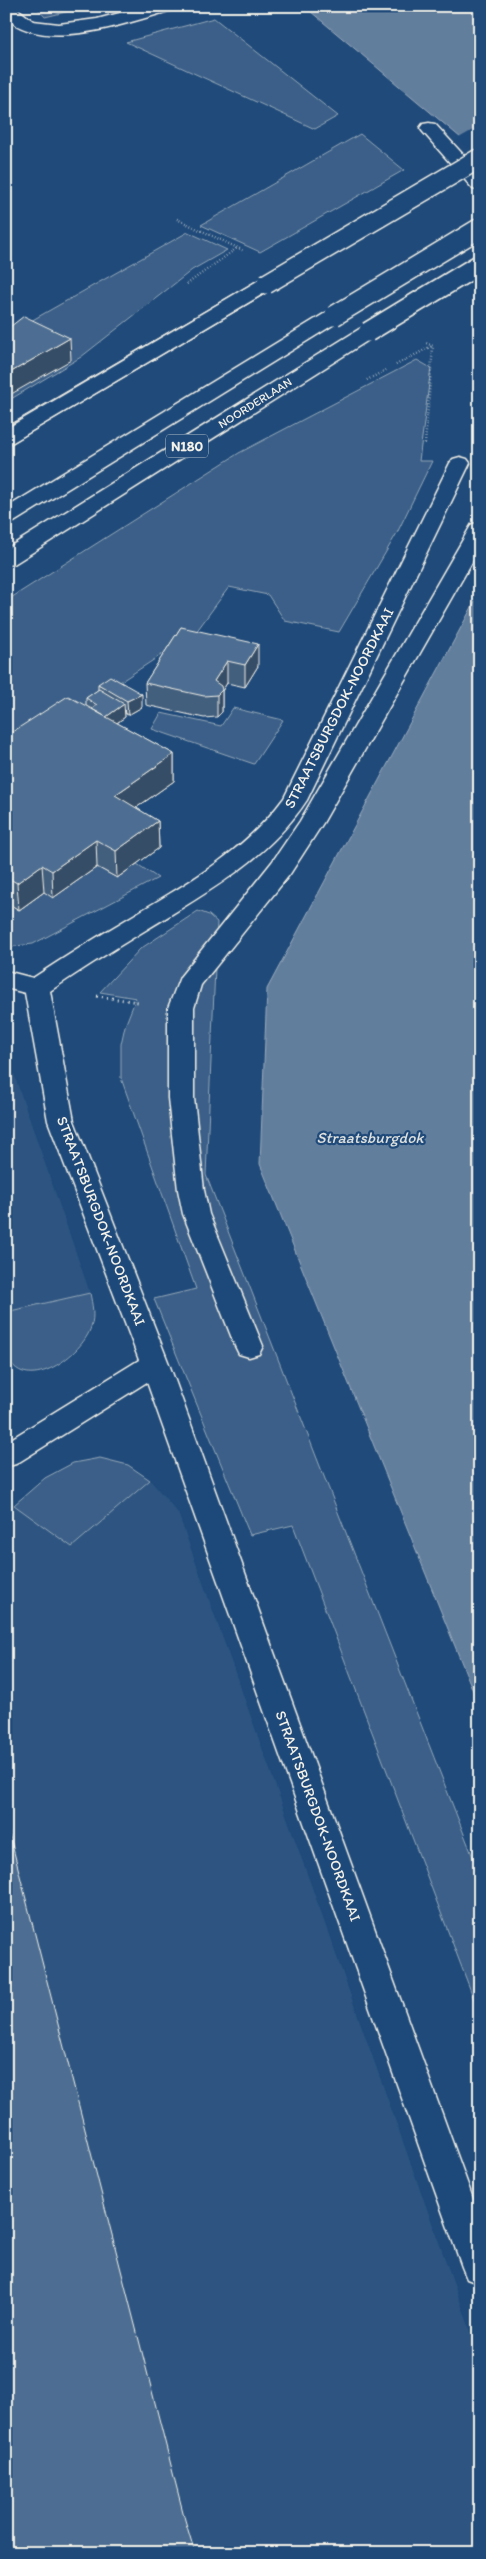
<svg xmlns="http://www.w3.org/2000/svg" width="486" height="2559" font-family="Itim,sans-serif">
  <rect width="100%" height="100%" fill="#1f4a7a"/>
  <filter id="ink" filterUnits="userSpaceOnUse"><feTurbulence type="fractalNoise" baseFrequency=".02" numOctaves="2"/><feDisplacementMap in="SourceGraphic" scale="10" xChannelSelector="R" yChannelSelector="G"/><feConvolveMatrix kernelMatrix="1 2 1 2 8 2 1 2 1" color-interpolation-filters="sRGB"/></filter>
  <g filter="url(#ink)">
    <path fill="#2d5581" d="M6,1051L90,1293L6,1312Z
      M100,1458L128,1465L150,1480L178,1513L480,2357V2553H6V1511L45,1478L73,1463Z"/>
    <path fill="#3a5f88" stroke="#97a8b8" d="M35,6H90L45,17Z
      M214,18L338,116L315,129L126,42Z
      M360,134L404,170L260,252L201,225Z
      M188,232L227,250L192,270L81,357L6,402V335Z
      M417,360L431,368L419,461H432L397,533L339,632L285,621L268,595L229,587L196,632L6,757V601L239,453Z
      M233,708L283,720L254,764L152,729L161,713L221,726Z
      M137,864L158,878L33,944L6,947V902L19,910L44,892L97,867L117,878Z
      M198,911L209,915L217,922L206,1175L480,1875V2015L293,1525L250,1535L154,1299L196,1289L121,1078V1044L125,1026L136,998L100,992L140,949Z
      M90,1293C92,1304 95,1316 91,1327C83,1354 27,1396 8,1358C2,1347 6,1325 6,1312Z
      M100,1458L128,1465L150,1480L72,1547L14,1505L45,1478L73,1463Z"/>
    <path fill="#627e9d" stroke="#9cacbb" d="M304,6H480V154Z
      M480,592V1708L260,1164L267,989Z"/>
    <path fill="#1f4a7a" d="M480,126V156L457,139Z"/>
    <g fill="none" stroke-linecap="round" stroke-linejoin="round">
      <g stroke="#f4f1e8" stroke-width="3">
        <path id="service" d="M6,6H14L33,21L59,24L97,19L146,6H175L173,10C128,22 46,54 6,18Z
          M429,123L435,124L480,173V191L473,189L423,132L420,128L423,124Z
          M266,278L273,280L276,284L273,288L13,442L6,444V429L259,280Z
          M480,523V548L323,823L290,874L201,985L194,1008V1098L204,1190L209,1214L263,1346L259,1354L249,1357L239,1354L235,1346L183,1214L178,1190L168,1098V1008L180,977L272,862L300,821L469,529L472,524Z"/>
      </g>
      <g stroke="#f4f1e8" stroke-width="3">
        <path id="minor" d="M460,457L467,459L470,463L307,800C268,859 208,892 149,928C116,948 82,969 50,991L74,1121L169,1364L480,2218V2284L467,2279L462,2267L147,1382L16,1464L6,1467V1442L139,1360L48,1121L25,993L6,988V971L33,978C66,956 100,935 134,915C190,882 245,851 284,798L450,463L453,459Z"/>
      </g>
      <g stroke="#f4f1e8" stroke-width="3">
        <path id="primary" d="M334,310L341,312L344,316L341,320L14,522L6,523V508L327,312Z
          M368,326L375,328L378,332L375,336L14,564L6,565V549L361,328Z"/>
      </g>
      <path stroke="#f4f1e8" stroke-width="2.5" stroke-dasharray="0.5 2.5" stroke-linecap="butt" d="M177,219L244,251
        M187,284L237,248
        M396,365L432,346
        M367,380L386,370
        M425,444L433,346L426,343"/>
      <path stroke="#f4f1e8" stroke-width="3" stroke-dasharray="1 4" stroke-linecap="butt" d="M97,996L138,1002"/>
      <use href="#service" fill="#1f4a7a" fill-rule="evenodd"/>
      <use href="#minor" fill="#1f4a7a" fill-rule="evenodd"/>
      <use href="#primary" fill="#1f4a7a" fill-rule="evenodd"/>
      <path stroke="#f4f1e8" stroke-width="1" d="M6,427L480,150
        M6,447L480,167"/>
      <g stroke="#f4f1e8" stroke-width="22" stroke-linecap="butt">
        <path id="service-bridge" d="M266,284L480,158"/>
      </g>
      <g stroke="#f4f1e8" stroke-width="22" stroke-linecap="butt">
        <path id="primary-bridge" d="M334,316L480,228
          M368,332L480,264"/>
      </g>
      <use href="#service-bridge" stroke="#1f4a7a" stroke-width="19"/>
      <use href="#primary-bridge" stroke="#1f4a7a" stroke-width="19"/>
    </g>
    <path fill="#425f7e" stroke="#f4f1e8" d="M181,627L258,666L245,687L227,683L222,691V712L217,717L204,718L146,705L145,683Z
      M98,684L142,707L128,715L124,713L125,717L117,723L174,754V781L136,808L158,821L159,848L117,878L97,867L53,898L44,892L19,910L6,902V736L86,706V698L98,690Z"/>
    <path fill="#364d66" stroke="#f4f1e8" d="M70,338L71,360L6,397V375Z
      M258,644V666L245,687V665Z
      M227,661V683L222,691V712L217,717V695L214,681Z
      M142,694V707L128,715L127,701Z
      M124,704L125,717L100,735L99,722Z
      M174,754V781L116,822L115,795Z
      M158,821L159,848L117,878L116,851Z
      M96,840L97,867L53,898L52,871Z
      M42,865L44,892L19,910L17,883Z"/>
    <path fill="#4d6e92" stroke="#f4f1e8" d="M24,316L70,338L6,375V330Z
      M181,627L258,644L245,665L227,661L214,681L221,686L222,690L217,695L204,696L145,683Z
      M110,676L142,694L127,701L98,684Z
      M99,689L124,704L106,717L92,709L97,705L86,698Z
      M68,696L174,754L115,795L158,821L116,851L96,840L52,871L42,865L17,883L6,877V736Z
      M6,1821L185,2520L195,2553H6Z"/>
  </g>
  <g text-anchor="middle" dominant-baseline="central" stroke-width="4.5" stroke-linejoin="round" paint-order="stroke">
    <g font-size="12" fill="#f4f1e8" stroke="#1f4a7a">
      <text transform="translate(255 403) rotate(-32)">NOORDERLAAN</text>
    </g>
    <rect fill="#1f4a7a" stroke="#b4bfc7" stroke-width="1" x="166" y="434.5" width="42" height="23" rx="4"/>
    <g font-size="14" font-weight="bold" fill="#f4f1e8">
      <text x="187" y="446">N180</text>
    </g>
    <g font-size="15" fill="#f4f1e8" stroke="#1f4a7a">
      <text transform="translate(339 708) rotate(-63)">STRAATSBURGDOK-NOORDKAAI</text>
      <text transform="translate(101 1221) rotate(69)">STRAATSBURGDOK-NOORDKAAI</text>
      <text transform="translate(318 1816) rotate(70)">STRAATSBURGDOK-NOORDKAAI</text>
    </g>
    <g font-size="16" font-style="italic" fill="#dee0dd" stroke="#1f4a7a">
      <text x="370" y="1137">Straatsburgdok</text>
    </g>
  </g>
  <rect width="486" height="2559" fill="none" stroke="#1f4a7a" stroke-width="25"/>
  <rect x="12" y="12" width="461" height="2534" fill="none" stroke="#f4f1e8" stroke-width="2" filter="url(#ink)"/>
</svg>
